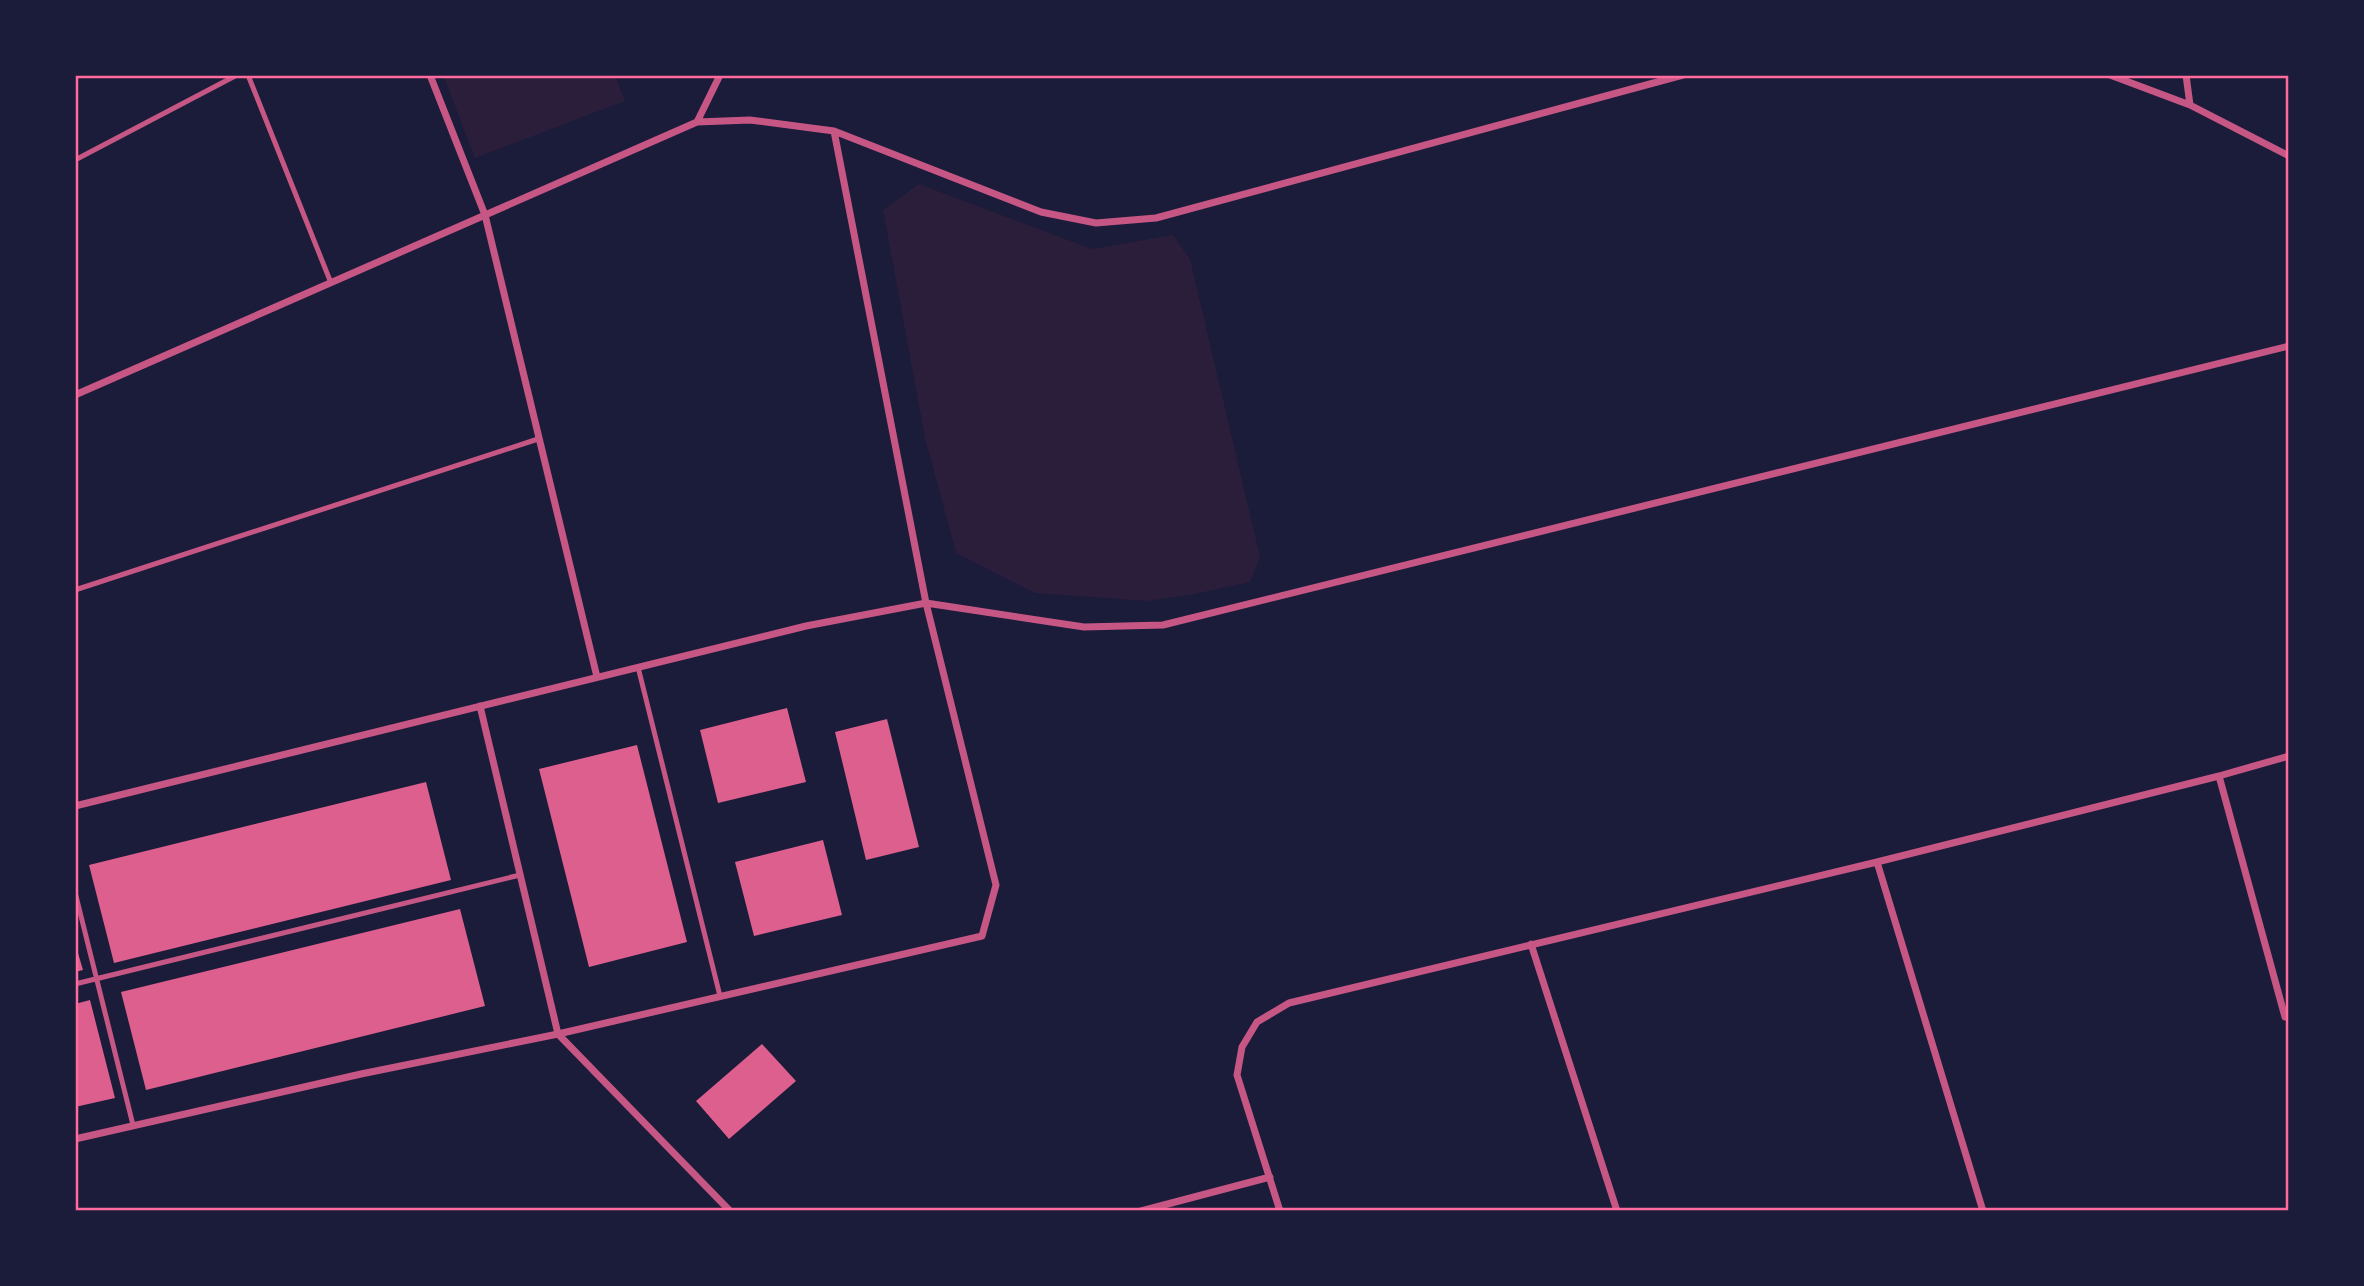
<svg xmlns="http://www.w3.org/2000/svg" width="2364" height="1286" font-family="'Public Sans',sans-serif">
  <rect width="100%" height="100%" fill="#1b1b3a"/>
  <path fill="#2a1e3b" d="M443,75H615L625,101L475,158Z
    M919,184L1092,249L1173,235L1190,259L1260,557L1250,582L1190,595L1147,601L1035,593L956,553L925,438L883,210Z"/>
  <path fill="#dd5f8e" d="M787,708L806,782L718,803L700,730Z
    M887,719L919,847L866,860L835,732Z
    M637,745L687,942L589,967L539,769Z
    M426,782L451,880L114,963L89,865Z
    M823,840L842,915L754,936L735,862Z
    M460,909L485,1006L146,1090L121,992Z
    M75,943L83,970L75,972Z
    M90,1000L115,1098L75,1107V1004Z
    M762,1044L796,1081L729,1139L696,1101Z"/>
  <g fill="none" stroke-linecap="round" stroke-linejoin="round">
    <path stroke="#c65784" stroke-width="5" d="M248,75L331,283
      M75,160L237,75
      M75,590L538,439
      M638,667L720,996
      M75,892L133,1125
      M75,984L520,875"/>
    <path stroke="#c65784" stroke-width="7" d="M430,75L485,215L597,677
      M2110,75L2190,105L2289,156
      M2186,75L2190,105
      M697,122L720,75
      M75,395L697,122L750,120L834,131L1041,212L1096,223L1156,218L1683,75
      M480,706L558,1034L730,1211
      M2219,776L2285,1017
      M75,806L806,626L926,603L1084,627L1163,625L2289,346
      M1877,862L1983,1211
      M1531,944L1617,1211
      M75,1139L361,1074L558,1034L982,936L996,885L926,603L834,131
      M1141,1211L1270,1177
      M1280,1211L1237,1075L1242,1047L1257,1022L1289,1003L1877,862L2219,776L2289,756"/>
  </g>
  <rect width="2364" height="1286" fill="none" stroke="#1b1b3a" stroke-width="154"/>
  <rect x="77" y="77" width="2210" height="1132" fill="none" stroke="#ff6b9d" stroke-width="2.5"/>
</svg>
